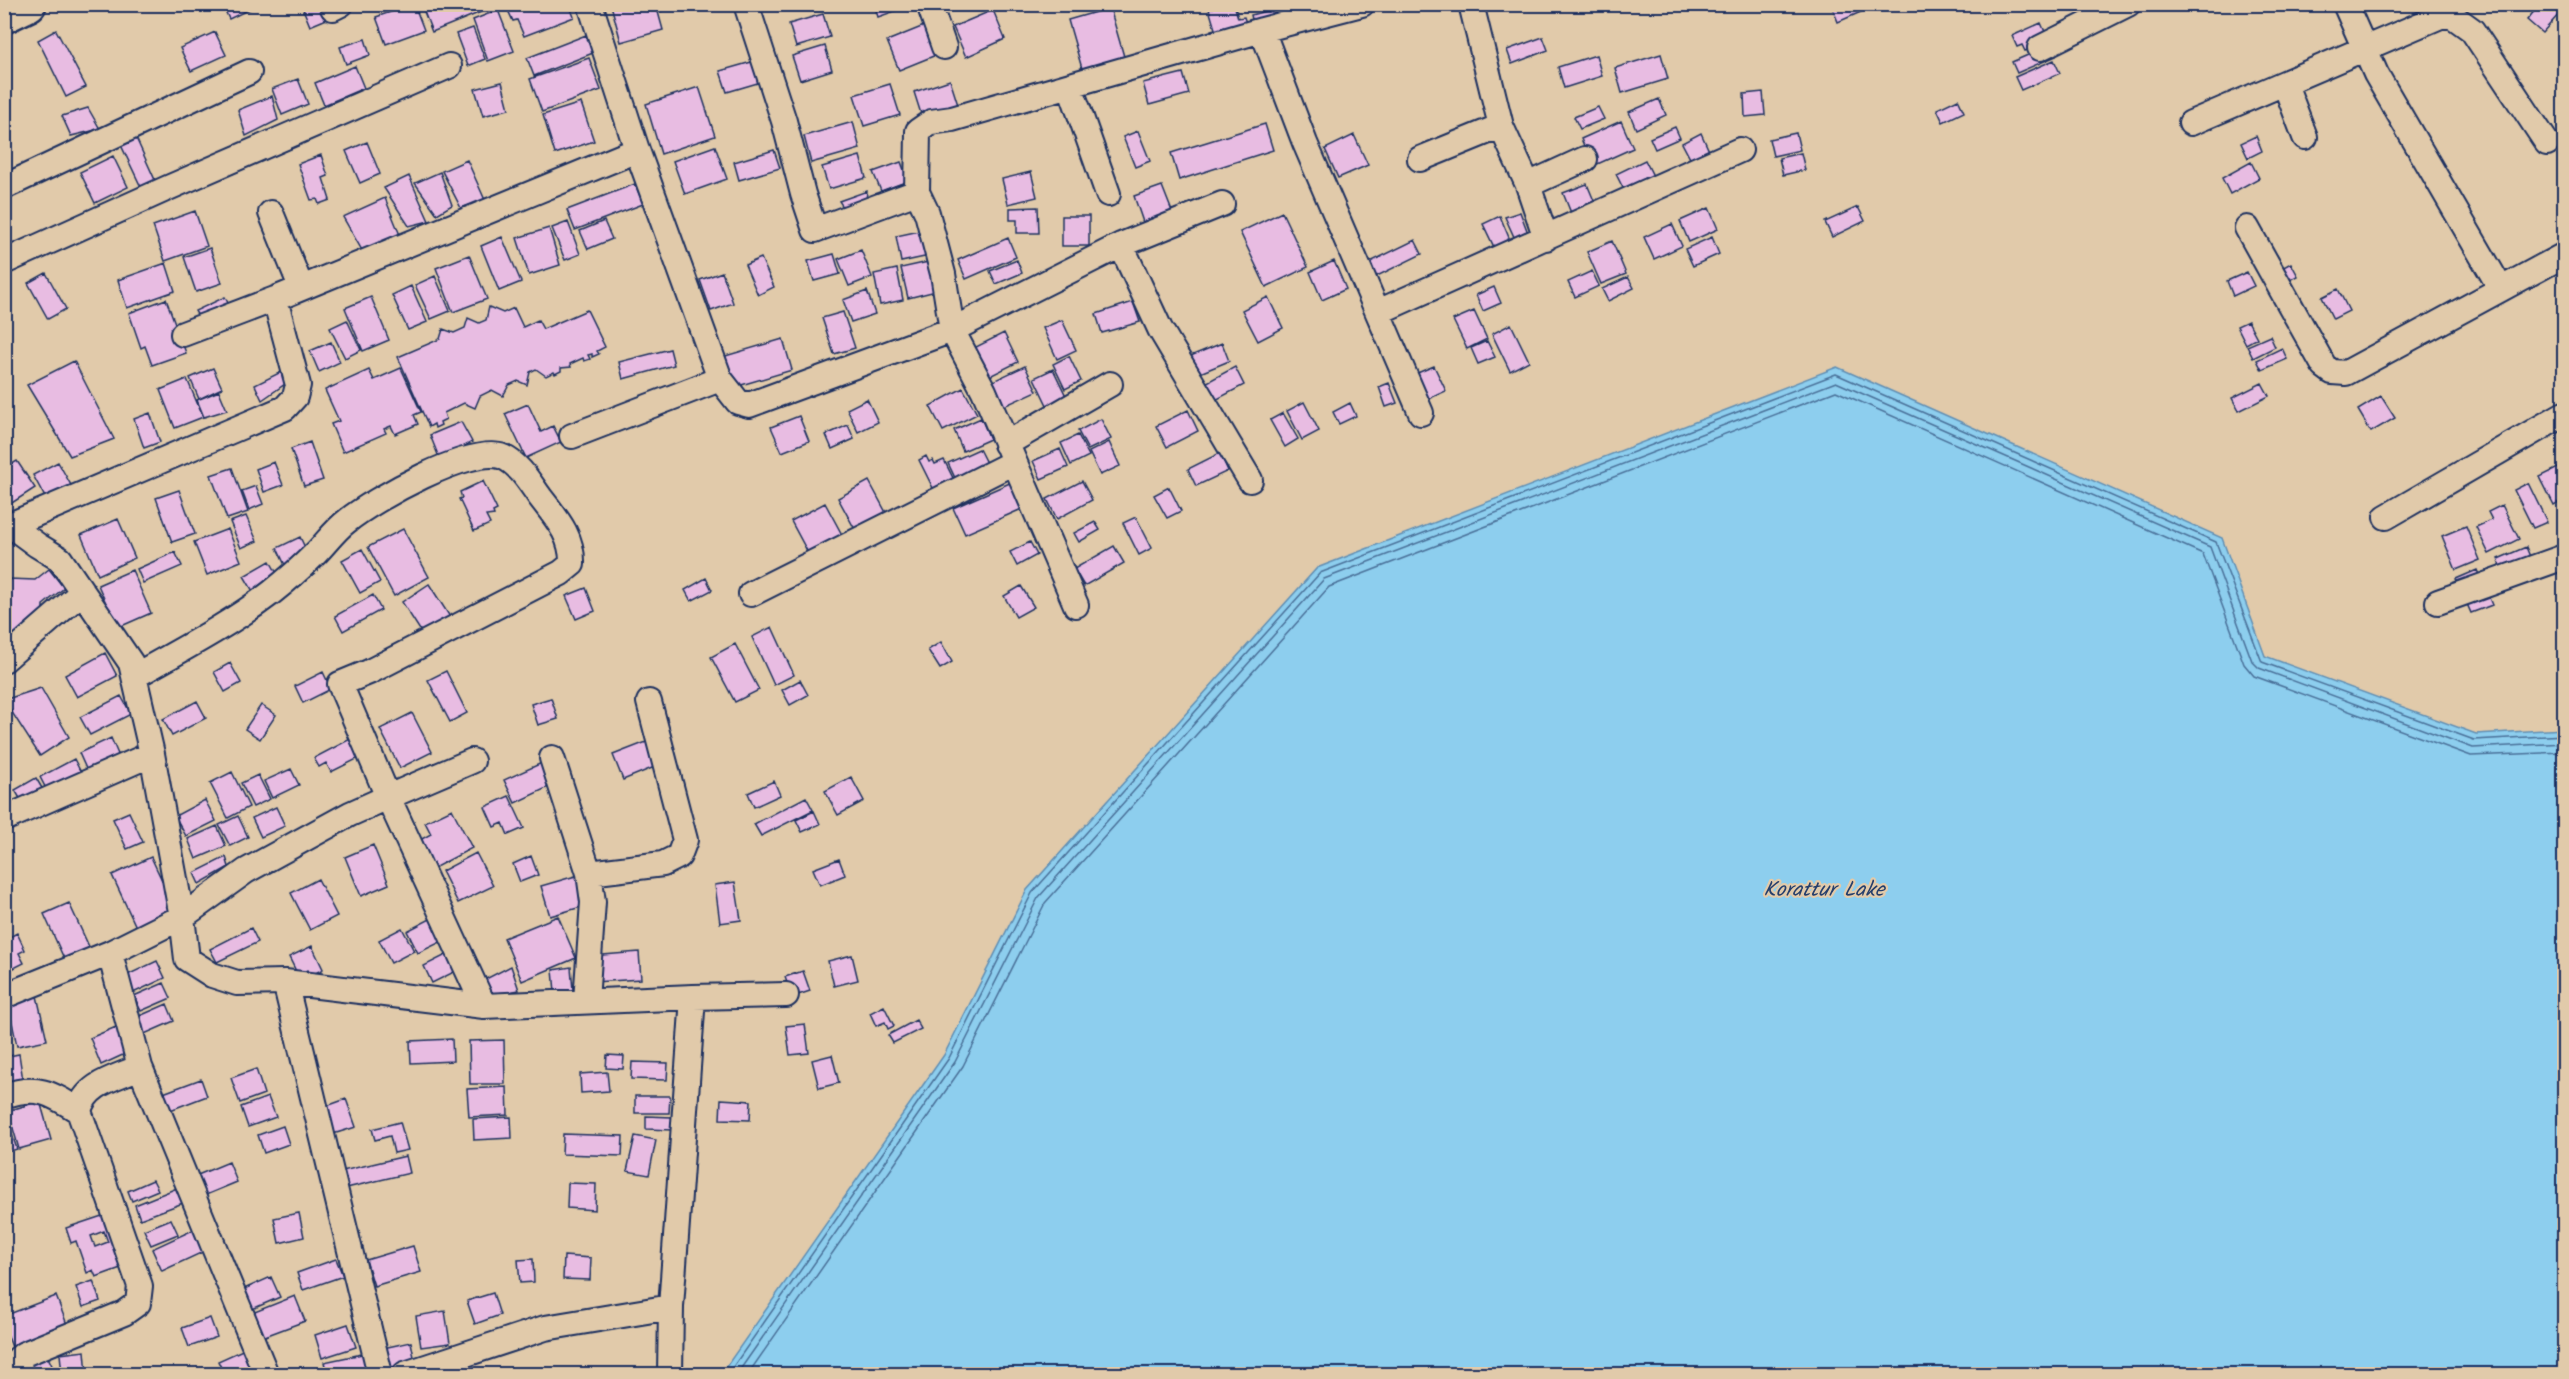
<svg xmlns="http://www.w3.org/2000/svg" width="2569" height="1379" font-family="Kalam,sans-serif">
  <rect width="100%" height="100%" fill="#e1caaa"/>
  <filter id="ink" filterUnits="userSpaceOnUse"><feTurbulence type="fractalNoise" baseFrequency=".0167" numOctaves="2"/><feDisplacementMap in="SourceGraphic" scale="12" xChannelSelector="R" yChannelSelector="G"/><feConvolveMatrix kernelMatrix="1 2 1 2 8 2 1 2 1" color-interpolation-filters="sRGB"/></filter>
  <g filter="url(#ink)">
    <path fill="#8dceee" stroke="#5f8eb4" stroke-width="1.5" d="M1837,367L2222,538L2265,656L2476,734L2564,729V1374H721L944,1055L1027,890L1317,568Z"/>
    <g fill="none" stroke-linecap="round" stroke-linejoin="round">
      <path stroke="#496f98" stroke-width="1.5" d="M728,1374L949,1058L1032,893L1320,573L1836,374L2216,542L2262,662L2474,740L2564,735
        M737,1374L955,1062L1038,898L1324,579L1836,382L2210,547L2252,661L2259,668L2473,748L2564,743
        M748,1374L963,1066L1045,903L1329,587L1836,391L2203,554L2244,664L2254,676L2471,756L2564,752"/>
    </g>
    <path fill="#e8bce2" stroke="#1b2f5e" stroke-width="1.5" fill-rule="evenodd" d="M222,4H250L252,8L229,19Z
      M301,4H324L329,18L310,26Z
      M414,4L424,30L386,44L376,17Z
      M421,4H478L481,12L432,32Z
      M515,4H569L574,17L524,36L517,20L513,21L507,8Z
      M660,4L662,11L658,12L663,30L621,42L611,5Z
      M874,4H911L912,5L878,17Z
      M1224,4H1234L1238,18L1244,17L1248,29L1213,40L1211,30L1215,29L1209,9Z
      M1831,4H1861L1863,11L1838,22Z
      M2540,4H2550L2560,13L2542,33L2527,20Z
      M1285,6L1288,19L1254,28L1251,15Z
      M1110,8L1125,60L1083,72L1068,20Z
      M498,10L514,51L488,61L473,20Z
      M993,10L1005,39L966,57L953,27Z
      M823,14L830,37L796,47L789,24Z
      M2041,23L2046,34L2035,47L2025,51L2022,45L2017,47L2012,36Z
      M924,26L936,55L899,70L887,41Z
      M473,28L485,59L468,66L456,34Z
      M56,30L86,87L66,97L38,40Z
      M215,32L226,55L191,71L180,48Z
      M586,35L593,53L534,76L527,58Z
      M1543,37L1548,50L1512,64L1507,50Z
      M365,39L370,55L346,64L340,47Z
      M2051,45L2056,56L2017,73L2012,62Z
      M825,46L832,70L800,80L792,56Z
      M1661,54L1668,79L1622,93L1615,68Z
      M1596,55L1602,76L1564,88L1558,67Z
      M589,58L601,90L542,112L530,79Z
      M2054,60L2060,73L2021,90L2015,77Z
      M755,61L761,82L727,92L720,71Z
      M355,66L364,88L324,105L315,83Z
      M1183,73L1189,94L1149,105L1143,83Z
      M298,79L308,104L282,115L272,89Z
      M950,80L958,105L922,117L914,92Z
      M502,82L509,109L483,116L475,89Z
      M890,84L900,115L864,126L854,95Z
      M699,87L715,136L661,154L646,104Z
      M1763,92L1765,115L1745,117L1744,94Z
      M272,96L278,120L246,136L238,110Z
      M1659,99L1666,115L1636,129L1629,112Z
      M1958,99L1964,112L1943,122L1937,109Z
      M581,103L594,141L555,154L543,115Z
      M1598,107L1604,119L1580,129L1574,117Z
      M88,108L100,129L71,136L62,116Z
      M1621,121L1633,148L1593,166L1581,139Z
      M853,122L860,149L811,163L804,136Z
      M1265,124L1273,150L1179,180L1171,153Z
      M1675,127L1680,138L1655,149L1650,138Z
      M1138,131L1150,161L1135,167L1123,137Z
      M1701,133L1710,153L1692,162L1682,143Z
      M1796,133L1800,150L1773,156L1769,139Z
      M1354,135L1368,165L1338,178L1325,149Z
      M2256,136L2262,151L2248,158L2241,143Z
      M136,138L155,180L141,187L121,145Z
      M367,142L380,174L360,183L346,151Z
      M715,146L727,179L685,194L673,161Z
      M774,150L780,168L739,180L734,162Z
      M1801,153L1805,170L1783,175L1779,158Z
      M321,155L328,176L323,178L330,200L319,204L317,199L311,200L298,164Z
      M113,156L128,187L95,203L80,172Z
      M860,156L866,178L829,189L822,167Z
      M467,160L485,200L461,208L442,171Z
      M1645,160L1653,176L1624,190L1616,174Z
      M901,162L908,181L881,191L873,172Z
      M2251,162L2259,178L2230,194L2222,178Z
      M440,172L452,205L437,214L415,183Z
      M1031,172L1037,197L1008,204L1002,179Z
      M409,176L429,221L409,226L384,188Z
      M635,184L643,204L575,230L567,210Z
      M1587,184L1595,203L1571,213L1563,193Z
      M1162,186L1173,214L1144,225L1134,196Z
      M867,191L866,201L843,207L839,201Z
      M385,198L400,235L363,252L343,217Z
      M1038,207L1039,233H1017V220H1010V208Z
      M1858,207L1865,221L1832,237L1825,222Z
      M1709,208L1718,229L1689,242L1680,221Z
      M195,211L207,246L165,261L153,226Z
      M1282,212L1308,267L1266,287L1240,232Z
      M1520,212L1528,233L1515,239L1505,217Z
      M1062,216H1089V246H1062Z
      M1500,216L1510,240L1494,247L1483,224Z
      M604,221L612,239L588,249L580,231Z
      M568,222L580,254L565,260L552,228Z
      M1672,224L1682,246L1654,259L1644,237Z
      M549,228L560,265L529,275L517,238Z
      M929,229L934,255L901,262L896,236Z
      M502,237L521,282L499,291L481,246Z
      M1712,237L1719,254L1693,266L1685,249Z
      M1008,238L1016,257L966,279L958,260Z
      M1415,240L1422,254L1371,279L1364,265Z
      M1612,241L1626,274L1601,284L1587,252Z
      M210,248L222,283L196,292L184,257Z
      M861,250L872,277L849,286L838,259Z
      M834,254L840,274L814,281L808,261Z
      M469,255L487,299L453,312L436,268Z
      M761,258L774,287L758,295L745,265Z
      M1017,260L1022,273L996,284L990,271Z
      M933,261L940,290L908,298L901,268Z
      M1334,261L1346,289L1322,300L1310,272Z
      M166,263L175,291L127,308L118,280Z
      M2291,263L2298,276L2283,284L2276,271Z
      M897,269L903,300L880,305L874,274Z
      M1592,271L1599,286L1575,297L1568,282Z
      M722,272L733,303L711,311L700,280Z
      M2247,272L2254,286L2233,296L2227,281Z
      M46,273L66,309L48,319L28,283Z
      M435,276L450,311L431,319L415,285Z
      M1628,277L1634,288L1608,301L1602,289Z
      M411,286L427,322L408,330L392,295Z
      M1494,287L1501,303L1483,311L1476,295Z
      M2338,289L2349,311L2333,319L2322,297Z
      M867,291L875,314L851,322L843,300Z
      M225,297L231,309L201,321L195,311Z
      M371,297L389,340L363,351L345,308Z
      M1268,297L1283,328L1258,341L1242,310Z
      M166,299L186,353L152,365L145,346L141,348L129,313Z
      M1133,302L1140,322L1102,333L1096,314Z
      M489,307L503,313L514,308L523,327L538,320L543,329L587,310L605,347L597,351L599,354L592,357V354L588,355L590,359L584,361L583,358L570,364L571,367L561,368V371L555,374L554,372L546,376L536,369L530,372L527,385L518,381L509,385L503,396L492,390L480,396L475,408L464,403L444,413L446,419L440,422L441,425L435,428L434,424L429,427L398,357L440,339L443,329L454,333L465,328L468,318L479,323L486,320Z
      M1474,311L1487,339L1467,349L1453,320Z
      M843,312L855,348L834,354L822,318Z
      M347,320L361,350L345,358L330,328Z
      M1062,320L1076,350L1057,359L1043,328Z
      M2248,321L2257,338L2246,344L2237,326Z
      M1511,324L1529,361L1510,371L1492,334Z
      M1004,333L1018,362L986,378L972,349Z
      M2270,336L2275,347L2253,358L2247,346Z
      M783,339L792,370L731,388L722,357Z
      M1487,341L1495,357L1478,364L1471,348Z
      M331,342L340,362L319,372L310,351Z
      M1222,343L1229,361L1188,378L1181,360Z
      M2282,348L2287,359L2262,370L2257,360Z
      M670,349L674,365L623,379L619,362Z
      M1069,356L1081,381L1065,389L1053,364Z
      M74,361L114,439L70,456L27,385Z
      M1025,366L1037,391L1004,406L993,381Z
      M1434,366L1446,391L1426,400L1415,374Z
      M1235,367L1244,385L1208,404L1198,387Z
      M213,368L222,388L199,399L190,378Z
      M401,368L421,412L414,415L418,424L395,434L391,426L384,429L386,433L343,452L331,424L339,421L325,390L369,370L374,380Z
      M287,369L285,384L262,400L255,385Z
      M1053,369L1067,398L1048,407L1034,378Z
      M187,379L203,417L175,428L160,390Z
      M1389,383L1397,403L1386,407L1379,387Z
      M2262,383L2269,396L2239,411L2232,398Z
      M963,388L977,414L943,431L930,406Z
      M219,391L227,410L204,417L197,400Z
      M2381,396L2395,418L2371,432L2358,410Z
      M867,399L878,422L858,432L847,409Z
      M1304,402L1319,431L1302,440L1287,411Z
      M1350,403L1356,416L1339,424L1333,412Z
      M528,404L541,432L553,426L561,442L526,458L505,414Z
      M1188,410L1198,431L1167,447L1156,426Z
      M150,413L160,442L144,448L134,419Z
      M1283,413L1298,439L1285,447L1270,420Z
      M799,416L809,441L782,452L771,427Z
      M981,418L990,439L963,451L954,430Z
      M1101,419L1111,439L1088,450L1078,431Z
      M461,422L472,442L440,460L430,435Z
      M848,425L854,439L832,449L826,435Z
      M1078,435L1089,456L1071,465L1061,443Z
      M310,442L323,480L304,486L291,449Z
      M1109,442L1120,466L1100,475L1089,452Z
      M979,449L988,467L957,482L948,463Z
      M1060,449L1068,467L1041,479L1033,461Z
      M1220,453L1228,471L1196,486L1188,469Z
      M926,456L929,462L933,460L935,464L944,460L956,484L936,494L919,460Z
      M17,461L35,488L4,508V469Z
      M58,462L72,487L47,501L33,475Z
      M274,462L283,485L264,492L256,469Z
      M2564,465V499L2554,505L2540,477Z
      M232,468L248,512L227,519L211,475Z
      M483,481L497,510L493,512L494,515L486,516L490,524L474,531L459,499L462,498L460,492Z
      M869,481L889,518L858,535L838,498Z
      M1082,481L1092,500L1057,519L1047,499Z
      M1012,482L1024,508L965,534L953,508Z
      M2528,483L2547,522L2533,528L2514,490Z
      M256,486L263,504L249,510L242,491Z
      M1169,487L1181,511L1167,518L1154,495Z
      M179,490L195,534L172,542L156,498Z
      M825,503L847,544L813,562L791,521Z
      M2502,505L2519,539L2489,554L2476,527L2492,520L2488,512Z
      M246,516L257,541L241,548L230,522Z
      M1136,517L1152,548L1139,555L1123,523Z
      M118,519L135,558L98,575L81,535Z
      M1095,522L1100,530L1079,542L1074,533Z
      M2466,526L2480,560L2456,570L2442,536Z
      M228,529L241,561L207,575L194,542Z
      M403,529L429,577L394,596L368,547Z
      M300,537L308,554L285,565L277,548Z
      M1030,542L1037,555L1017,566L1010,552Z
      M1114,546L1124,563L1084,586L1074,569Z
      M2526,547L2538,576L2510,587L2498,559Z
      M362,549L380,582L360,593L342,560Z
      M175,552L182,566L143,583L137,569Z
      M270,561L280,579L254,593L244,576Z
      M49,569L64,588L43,605V623L15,640L9,638L4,634V600H8L9,579L35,580Z
      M132,570L151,613L117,628L98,585Z
      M2477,570L2492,605L2471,613L2456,579Z
      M706,578L712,590L691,601L685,590Z
      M429,584L452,620L425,638L402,602Z
      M1021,586L1034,607L1016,617L1004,596Z
      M586,588L595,611L576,619L566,596Z
      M373,595L381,610L343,631L335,616Z
      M772,627L794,675L774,685L752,637Z
      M941,642L952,662L940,669L928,650Z
      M735,644L759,690L735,702L711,657Z
      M105,653L117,676L77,697L65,675Z
      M230,663L241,683L225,692L214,672Z
      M446,671L467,713L450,722L428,680Z
      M323,672L331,689L303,703L295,686Z
      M800,680L808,695L790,705L782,690Z
      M41,688L69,737L40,756L4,700Z
      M121,696L131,714L90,735L80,717Z
      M551,698L558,719L538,725L531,704Z
      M197,701L206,718L172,736L163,719Z
      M261,705L276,715L260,739L245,729Z
      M412,713L432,752L400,768L380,729Z
      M356,736L365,755L331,772L326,763L319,767L314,758Z
      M111,738L123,766L91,780L79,753Z
      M654,739L657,766L623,780L613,755Z
      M74,759L89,788L55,806L40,777Z
      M544,762L555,784L515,803L504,780Z
      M291,769L299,785L272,798L264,781Z
      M232,772L249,807L228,818L210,783Z
      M258,775L270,799L253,807L241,783Z
      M851,777L864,801L838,815L825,791Z
      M36,778L53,807L32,819L15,790Z
      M774,781L780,795L754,807L748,793Z
      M509,796L524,828L508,835L503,823L494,827L485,807Z
      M806,797L813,810L761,836L754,824Z
      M205,800L216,821L186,836L175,816Z
      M276,807L285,826L261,837L252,818Z
      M452,809L472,848L432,869L418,841L431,834L425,822Z
      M814,811L820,824L802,832L796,820Z
      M129,812L143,842L127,849L113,819Z
      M238,816L248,837L230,846L219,825Z
      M217,826L226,846L196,859L188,839Z
      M373,845L389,884L361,896L345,857Z
      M476,853L493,886L458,903L442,871Z
      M531,856L538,875L520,882L513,864Z
      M151,857L176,910L137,929L112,875Z
      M226,857L229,867L199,884L194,873Z
      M839,859L845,875L820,885L813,869Z
      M579,875L588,905L550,916L541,886Z
      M318,879L337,916L310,930L291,893Z
      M735,882L741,920L720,923L715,885Z
      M69,903L91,951L66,963L44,914Z
      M436,916L447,939L418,953L407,931Z
      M558,916L576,958L522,981L504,938Z
      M251,928L258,942L217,962L210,949Z
      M402,928L414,951L391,963L379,940Z
      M17,933L25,950L19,953L24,963L4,973V940Z
      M312,946L323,969L310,976L307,970L298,975L289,957Z
      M639,952L641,979L593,982L591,956Z
      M450,953L458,970L432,983L424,966Z
      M852,955L858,980L834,986L828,961Z
      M157,961L165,978L131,994L123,977Z
      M511,966L519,990L493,995L482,981Z
      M571,967L573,990L555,992L553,970Z
      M803,971L810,991L792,997L785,977Z
      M164,983L171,998L141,1011L134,996Z
      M37,996L47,1040L17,1046L8,1003Z
      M167,1004L174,1021L142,1035L135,1018Z
      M884,1006L894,1026L888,1029L885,1022L876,1026L870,1013Z
      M916,1020L921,1029L893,1043L888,1035Z
      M805,1024L809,1053L790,1055L786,1026Z
      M116,1027L127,1053L101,1065L90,1038Z
      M452,1039L453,1061L411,1063L410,1041Z
      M504,1040L505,1084H470L469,1041Z
      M19,1054L24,1087L5,1091L4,1057Z
      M607,1055L624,1056L623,1069L606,1068Z
      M832,1055L839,1083L819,1088L812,1060Z
      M632,1062L668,1063L667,1080L631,1079Z
      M256,1069L264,1094L240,1103L231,1078Z
      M607,1072L609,1091L581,1093L580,1074Z
      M201,1079L207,1096L165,1112L158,1095Z
      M507,1087L508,1115L469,1117L467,1089Z
      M635,1096H670L669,1113H635Z
      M268,1097L276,1117L248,1127L241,1107Z
      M346,1099L356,1127L333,1134L324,1107Z
      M721,1099L751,1101L750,1120L720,1119Z
      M40,1101L51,1140L19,1149L8,1111Z
      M4,1112L17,1149L4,1153Z
      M646,1116L672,1117V1130L646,1129Z
      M511,1117L512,1138L474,1140L473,1119Z
      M400,1122L408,1150L394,1153L390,1136L375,1140L372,1129Z
      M283,1126L289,1144L264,1153L258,1135Z
      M563,1134L623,1136L622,1156L562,1154Z
      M635,1136L656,1140L649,1175L627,1171Z
      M406,1156L410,1173L342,1189L338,1172Z
      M229,1162L237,1182L196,1199L188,1179Z
      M153,1180L158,1190L132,1201L128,1191Z
      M568,1183L596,1184L595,1210L567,1208Z
      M177,1188L183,1203L140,1219L135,1205Z
      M111,1213L129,1265L96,1277L93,1270L87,1273L76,1241L71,1243L66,1228ZM104,1231L108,1242L95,1247L91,1236Z
      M299,1213L304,1237L279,1243L274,1218Z
      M171,1219L178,1234L151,1245L144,1230Z
      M193,1230L203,1252L162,1271L152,1249Z
      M413,1246L421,1272L374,1286L366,1260Z
      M564,1256L591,1258L590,1280L563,1279Z
      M336,1259L343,1276L303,1290L297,1273Z
      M533,1259L534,1282L520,1283L518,1260Z
      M271,1277L280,1297L250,1310L242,1290Z
      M93,1281L100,1301L83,1307L76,1287Z
      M493,1293L500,1315L475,1324L467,1301Z
      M56,1296L68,1327L13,1349L4,1327V1316Z
      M295,1296L305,1321L257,1339L247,1315Z
      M445,1311L450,1343L421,1347L416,1316Z
      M210,1318L217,1337L189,1347L182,1328Z
      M348,1324L356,1347L322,1358L315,1335Z
      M411,1342L416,1367L388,1374L383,1348Z
      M247,1348L259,1374H224L218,1361Z
      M85,1351L87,1374H62L60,1354Z
      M46,1353L56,1374H27L22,1363Z
      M367,1353L371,1374H327L324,1362Z"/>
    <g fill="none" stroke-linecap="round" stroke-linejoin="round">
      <g stroke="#1b2f5e" stroke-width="28">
        <path id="minor" d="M590,4L637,150L720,379L738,402L749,405L952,330L1121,245L1222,204
          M746,4L784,121L803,194L815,230L917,192
          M929,4L944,47
          M1471,4L1501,126L1528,185L1546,238
          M2345,4L2376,74L2501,289
          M333,8L341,4
          M1262,30L1362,4
          M2040,48L2128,4
          M2285,84L2305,137
          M1070,86L1108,194
          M2191,123L2443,15L2454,17L2472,30L2547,143
          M1420,159L1501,126
          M1528,185L1585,159
          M4,187L249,72
          M271,213L301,287
          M2247,228L2324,366L2332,372L2346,373L2564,255
          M1121,245L1160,329L1250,480
          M4,262L168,188L449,66
          M1378,312L1740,150
          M183,334L275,299L637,150
          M572,436L720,379
          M1006,444L1110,384
          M2386,517L2564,414
          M4,523L10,525L37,545L60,559L131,663L152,754L182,917L187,959L212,975L237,983L285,982L484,1006L693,997L786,995
          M10,525L285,408L295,397L298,385L275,299
          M751,594L1014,462
          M2438,602L2564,557
          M1076,605L984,391L952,330L943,274L927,213L917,192L918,131L931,122L952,119L1262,30L1305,143L1421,413
          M4,660L82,592
          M552,758L589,873L593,902L586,1001
          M472,761L388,797L484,1006
          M4,819L152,754
          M589,873L663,864L679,856L685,840L649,702
          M110,953L140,1067L266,1374
          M285,982L380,1374
          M4,996L110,953L182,917L246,871L350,814L388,797L340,684L369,672L561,573L572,564C573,536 556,518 540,497C530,483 519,464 503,457C471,444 373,500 347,521C335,530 326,543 315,554C302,567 286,581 271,593C229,625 181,650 135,676
          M4,1096C38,1084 52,1094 79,1111
          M21,1374L18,1359L24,1354L124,1313L138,1303L140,1286L79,1111C86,1083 116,1078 140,1067
          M405,1374L545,1328L671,1307
          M670,1374L671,1307L693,997"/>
      </g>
      <g stroke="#1b2f5e" stroke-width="38">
        <path id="secondary" d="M4,16L29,4"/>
      </g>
      <use href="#minor" stroke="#e1caaa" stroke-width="24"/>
      <use href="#secondary" stroke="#e1caaa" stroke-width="33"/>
    </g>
  </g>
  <g text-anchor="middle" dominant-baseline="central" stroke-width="4.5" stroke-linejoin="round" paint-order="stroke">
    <g font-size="21" font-style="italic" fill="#263f6c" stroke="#e1caaa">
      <text x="1824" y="890">Korattur Lake</text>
    </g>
  </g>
  <rect width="2569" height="1379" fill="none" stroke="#e1caaa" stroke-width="24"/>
  <rect x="12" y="12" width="2545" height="1355" fill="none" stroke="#1b2f5e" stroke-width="2" filter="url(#ink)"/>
</svg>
